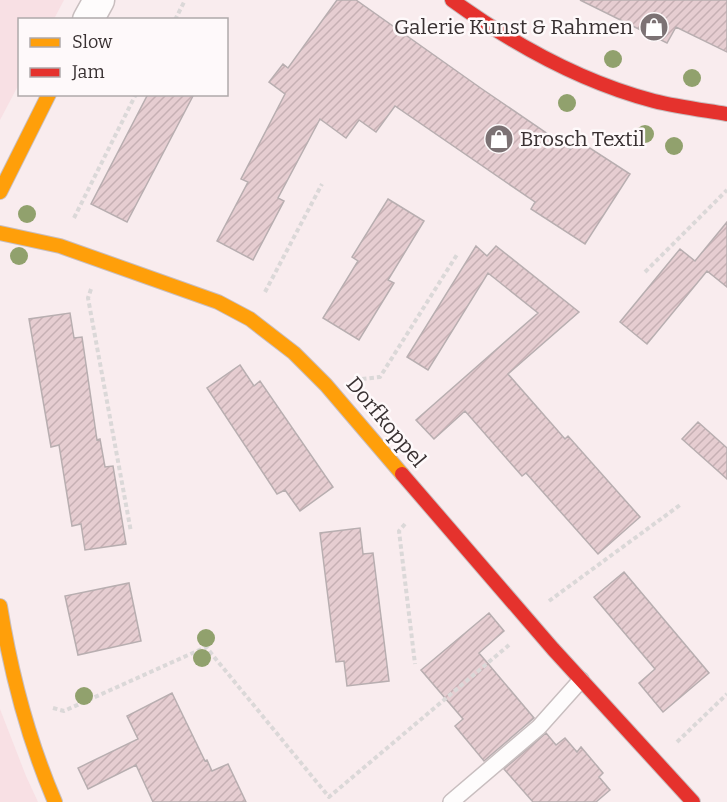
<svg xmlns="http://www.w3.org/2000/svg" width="727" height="802" font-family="Bitter,serif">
  <defs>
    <pattern id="building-hatch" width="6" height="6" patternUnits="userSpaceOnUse" patternTransform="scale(1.5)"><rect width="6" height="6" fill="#e6cdd1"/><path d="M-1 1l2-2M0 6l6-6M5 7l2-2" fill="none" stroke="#c6b0b4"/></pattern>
  </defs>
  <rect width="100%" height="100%" fill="#f9ecee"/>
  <path fill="#f8e0e4" d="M0,0H64L54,19L20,20L19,84L0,120Z
    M0,709L26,776L38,802H0Z"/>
  <path fill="url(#building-hatch)" stroke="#b8aeb0" stroke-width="1.5" d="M337,0H356L482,89L570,149L576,139L630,174L585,244L531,209L535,202L395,106L376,132L359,120L346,138L320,119L278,198L284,201L253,260L217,241L248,182L241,179L285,94L269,82L283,64L288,68Z
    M580,0H727V52L676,27L667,43Z
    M148,94H194L127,222L91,204Z
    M388,199L424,221L388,280L394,283L359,340L323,318L358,261L352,257Z
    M727,222V287L707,271L647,344L620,322L680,249L695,261Z
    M476,246L487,256L496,246L579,312L508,374L565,439L568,436L640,517L598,554L526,473L522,476L465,411L434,439L416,420L538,313L488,273L428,370L407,357Z
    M70,313L74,338L82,337L97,440L100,439L105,467L113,466L126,544L85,550L81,524L72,526L59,445L51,447L29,319Z
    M240,365L254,386L260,381L333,487L300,511L285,490L277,494L207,388Z
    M698,422L727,448V479L682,439Z
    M360,528L363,554L373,553L389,681L347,686L344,661L336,662L320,533Z
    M624,572L709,673L663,712L639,683L655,669L594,597Z
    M129,583L141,641L78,655L65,596Z
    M489,613L504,631L479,653L534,718L484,761L455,726L463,719L421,670Z
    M172,693L205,761L207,760L212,771L228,764L246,802H153L136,765L88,789L78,768L138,739L127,716Z
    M546,733L556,745L565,738L577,752L581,747L603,773L599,777L610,790L596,802H533L504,769Z"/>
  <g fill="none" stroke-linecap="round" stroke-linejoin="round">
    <g stroke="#c8bebf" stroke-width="18">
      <path id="lane" d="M451,802L539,727L581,680"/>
    </g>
    <g stroke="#c8bebf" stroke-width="33">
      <path id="street" d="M88,20L99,0"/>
    </g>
    <g stroke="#c8bebf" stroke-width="16">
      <path id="slow" d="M0,192L49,94
        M0,233L60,246L218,302L250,319L294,353L326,385L402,474
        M0,606C11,674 28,739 55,802"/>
    </g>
    <g stroke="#c8bebf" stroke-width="16">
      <path id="jam" d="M452,0C513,44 581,82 654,101C678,107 703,110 727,114
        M402,474L553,649L693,802"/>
    </g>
    <path stroke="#dbd8d8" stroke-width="4" stroke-dasharray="4.5 3" stroke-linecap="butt" d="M175,20L185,0
      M74,218L136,94
      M645,272L727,190
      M91,289L88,298L131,532
      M265,292L322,184
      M362,379L380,377L458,253
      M405,524L399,531L415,664
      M549,601L680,505
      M53,708L64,711L206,647L329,797L509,645
      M677,742L727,694"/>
    <use href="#lane" stroke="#fefcfc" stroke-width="15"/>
    <use href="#street" stroke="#fefcfc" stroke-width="30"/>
    <use href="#slow" stroke="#ff9f0a" stroke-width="14"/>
    <use href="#jam" stroke="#e5322d" stroke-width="14"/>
  </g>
  <g fill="#91a16d">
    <circle cx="613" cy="59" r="9"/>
    <circle cx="692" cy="78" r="9"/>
    <circle cx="567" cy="103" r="9"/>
    <circle cx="645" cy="134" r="9"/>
    <circle cx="674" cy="146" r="9"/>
    <circle cx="27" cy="214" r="9"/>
    <circle cx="19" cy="256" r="9"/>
    <circle cx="206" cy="638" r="9"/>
    <circle cx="202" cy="658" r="9"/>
    <circle cx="84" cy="696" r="9"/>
  </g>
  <defs>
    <g id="shop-disc" transform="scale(1.5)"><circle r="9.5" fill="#7c7274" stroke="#fef9fa"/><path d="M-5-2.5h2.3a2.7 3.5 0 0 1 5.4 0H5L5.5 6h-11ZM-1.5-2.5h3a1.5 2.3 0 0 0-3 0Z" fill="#fff"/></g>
  </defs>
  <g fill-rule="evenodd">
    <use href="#shop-disc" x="654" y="27"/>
    <use href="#shop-disc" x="499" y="139"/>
  </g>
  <g text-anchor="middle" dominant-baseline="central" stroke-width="5" stroke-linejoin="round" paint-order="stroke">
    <g font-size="21" fill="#393132" stroke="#fef9fa" text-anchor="end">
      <text x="633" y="27">Galerie Kunst &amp; Rahmen</text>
      <text x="520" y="139" text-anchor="start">Brosch Textil</text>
    </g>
    <g font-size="21" fill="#393132" stroke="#fef9fa">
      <text transform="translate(386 422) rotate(50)">Dorfkoppel</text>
    </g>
  </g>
  <rect x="18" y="18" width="210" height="78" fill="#fef9fa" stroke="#afa9aa" stroke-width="1.5"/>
  <rect x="30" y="38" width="30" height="9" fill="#ff9f0a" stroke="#afa9aa" stroke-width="1.5"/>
  <text x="72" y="48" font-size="18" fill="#393132">Slow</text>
  <rect x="30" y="68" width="30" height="9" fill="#e5322d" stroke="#afa9aa" stroke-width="1.5"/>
  <text x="72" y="78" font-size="18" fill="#393132">Jam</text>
</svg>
